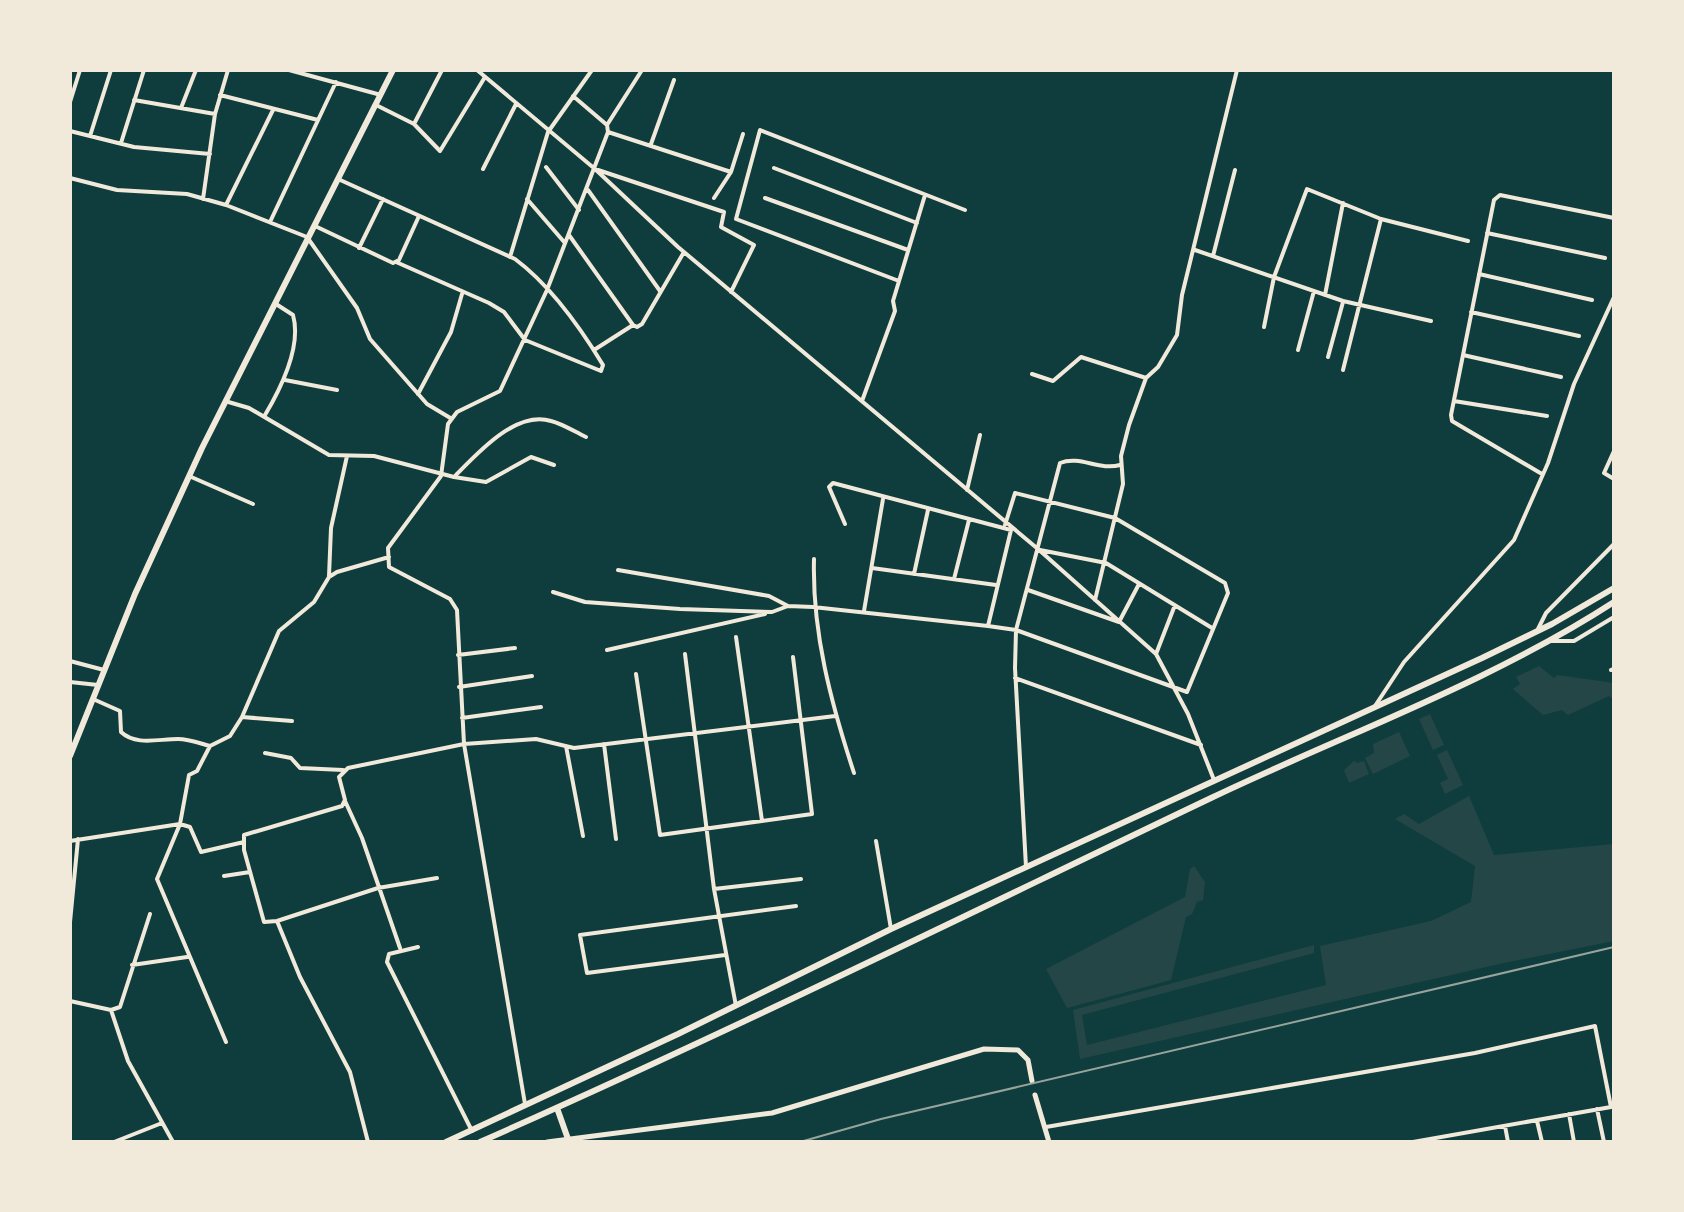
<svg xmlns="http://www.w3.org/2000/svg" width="1684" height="1212" font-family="'Golos Text',sans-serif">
  <rect width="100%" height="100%" fill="#0f3d3e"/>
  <path fill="#244646" d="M1539,666L1554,678L1557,675L1614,683V700L1609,696L1568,715L1562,710L1543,715L1513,689L1520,684L1516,677Z
    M1430,714L1444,745L1433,750L1419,719Z
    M1399,732L1410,756L1373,774L1365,758L1374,753L1373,744Z
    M1447,750L1463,785L1445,794L1440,783L1448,779L1437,755Z
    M1355,760L1356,763L1364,761L1369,774L1349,783L1344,770Z
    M1469,796L1494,855L1614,844V941L1504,963L1080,1059L1073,1010L1314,945V953L1082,1015L1087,1045L1326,985L1320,946L1431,921L1471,902L1475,866L1395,819L1404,814L1419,824Z
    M1194,866L1205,882L1203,900L1197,902L1192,914L1186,917L1171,980L1067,1008L1046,969L1185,897L1190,869Z"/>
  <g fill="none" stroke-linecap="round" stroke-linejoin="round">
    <path stroke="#f1e9da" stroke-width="4" d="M289,70L381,95
      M477,70L595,169L678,247L1038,549L1156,654L1188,714L1214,780
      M220,95L318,120
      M573,96L607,125L608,132
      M134,100L215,114
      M70,102L80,70
      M376,105L414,124L440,151L485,77
      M181,108L196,70
      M414,124L442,70
      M607,125L642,70
      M70,131L134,147L210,154
      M90,136L111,70
      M121,143L144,70
      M651,144L674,80
      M546,167L579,210
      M774,168L917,223
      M483,169L516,104
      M598,170L724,212L721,227L754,245L731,292
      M70,178L117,190L187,194L226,205L307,237L357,308L370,339L427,404L452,419
      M338,179L515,259C550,285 580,327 603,365L601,371L525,340L504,312L489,303L396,262
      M588,190L660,291
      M714,198L731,172L743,134
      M765,198L908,250
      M203,199L215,114L228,70
      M527,199L565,243
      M226,205L273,110
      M270,222L336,82
      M315,226L393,263L399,260L419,216
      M1487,233L1605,258
      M569,235L633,325
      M359,248L383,199
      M1195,250L1343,301L1431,321
      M1213,256L1235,170
      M510,257L548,132L592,70
      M1479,274L1592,300
      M899,281L736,219L760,130L965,210
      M1325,295L1343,203
      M1471,312L1579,336
      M1264,327L1274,277L1307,189L1381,219L1468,241
      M594,350L633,325L637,327L642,324L684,252
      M1298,350L1314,291
      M1463,355L1561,377
      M1328,357L1343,302
      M1343,370L1381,219
      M1032,374L1053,381L1081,357L1146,378
      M285,380L337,390
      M418,394L451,332L462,294
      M225,401L249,408L329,455L374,456L454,477C476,455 515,410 551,421C563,424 575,432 586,437
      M862,401L895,311L893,301L925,195
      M1454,401L1547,416
      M265,415C281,388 302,347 293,315L276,304
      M1614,451L1604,473L1614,479
      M1542,474L1452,421L1451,415L1494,200L1500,195L1614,218
      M189,476L253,504
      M454,477L486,482L531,457L554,465
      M967,490L980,435
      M845,524L829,487L833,483L1011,530L988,626
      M1040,550L1106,563L1212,628
      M814,559C812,632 831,703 854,773
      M872,568L996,585
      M618,570L769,596L788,606
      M914,574L928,510
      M329,576L331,528L347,456
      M954,579L969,520
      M1028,590L1119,622L1139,584
      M553,592L585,602L680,609L772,612L788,606L813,607L988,626L1016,630L1187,692L1228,593L1225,583L1115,518L1015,493L1005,525
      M1095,600L1123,484L1121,456L1129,425L1146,378L1158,367L1177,335L1182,295L1237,70
      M864,611L883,499
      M1538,629L1546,613L1614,544
      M736,637L762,821
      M1549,641H1574L1614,617
      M607,650L765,614
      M685,654L714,889L736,1006
      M1156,654L1175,605
      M458,655L515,648
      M70,661L104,670
      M1611,670L1614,669
      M636,674L660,835L812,814L793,657
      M1015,678L1201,745
      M70,682L98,685
      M459,687L532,676
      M93,699L120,711L121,732C136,746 158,739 178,739C188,739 199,743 210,746
      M1375,706L1404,662L1514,540L1548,463L1574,384L1614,297
      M462,718L541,707
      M292,721L242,717L279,631L314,602L329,577L337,572L389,557
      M604,744L616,839
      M566,746L583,836
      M265,753L291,758L300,768L343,770
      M345,801L362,838L400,948
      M70,841L180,824L190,827L201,852L244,842
      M876,841L891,929
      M1026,867L1015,668L1016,630L1060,463C1080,455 1099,471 1120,465
      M224,876L250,872
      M437,878L378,888L277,921L264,922L244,850V835L342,806L345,800L339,777L348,768L464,744L457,610L450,599L389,567L388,548L441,476L448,424L457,412L500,391L547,290L608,132L731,172
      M714,889L801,879
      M277,921L300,977L350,1072L368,1142
      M70,922L78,839
      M418,947L389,954L387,962L472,1131
      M725,955L587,973L580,935L796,906
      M132,965L187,957
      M70,1001L111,1010L128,1061L173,1142
      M111,1010L120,1007L150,914
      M226,1042L157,879L180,824L189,775L197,771L210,746L230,736L242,717
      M525,1104L464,744L536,739L574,748L835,716
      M1597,1109L1604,1142
      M1569,1114L1574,1142
      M1537,1121L1542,1142
      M1505,1126L1508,1142
      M1046,1127L1475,1053L1595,1026L1611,1107
      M114,1142L162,1123
      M1413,1142L1611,1107"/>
    <path stroke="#f1e9da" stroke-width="5" d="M1035,1095L1049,1142
      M547,1142L772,1113L984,1049L1018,1050L1028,1060L1032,1081"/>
    <path stroke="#f1e9da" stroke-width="6" d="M70,756L135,594L202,448L393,70"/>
    <path stroke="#f1e9da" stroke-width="6" d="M557,1108L568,1139
      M446,1142L678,1034L891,929L1482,658L1552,624L1614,588
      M480,1142C727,1033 968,914 1211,798C1345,734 1489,683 1614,602"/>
    <path stroke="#97a49c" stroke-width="2" d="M800,1142L881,1119L1614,947"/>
  </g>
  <rect width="1684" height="1212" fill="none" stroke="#f1e9da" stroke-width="144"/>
</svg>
